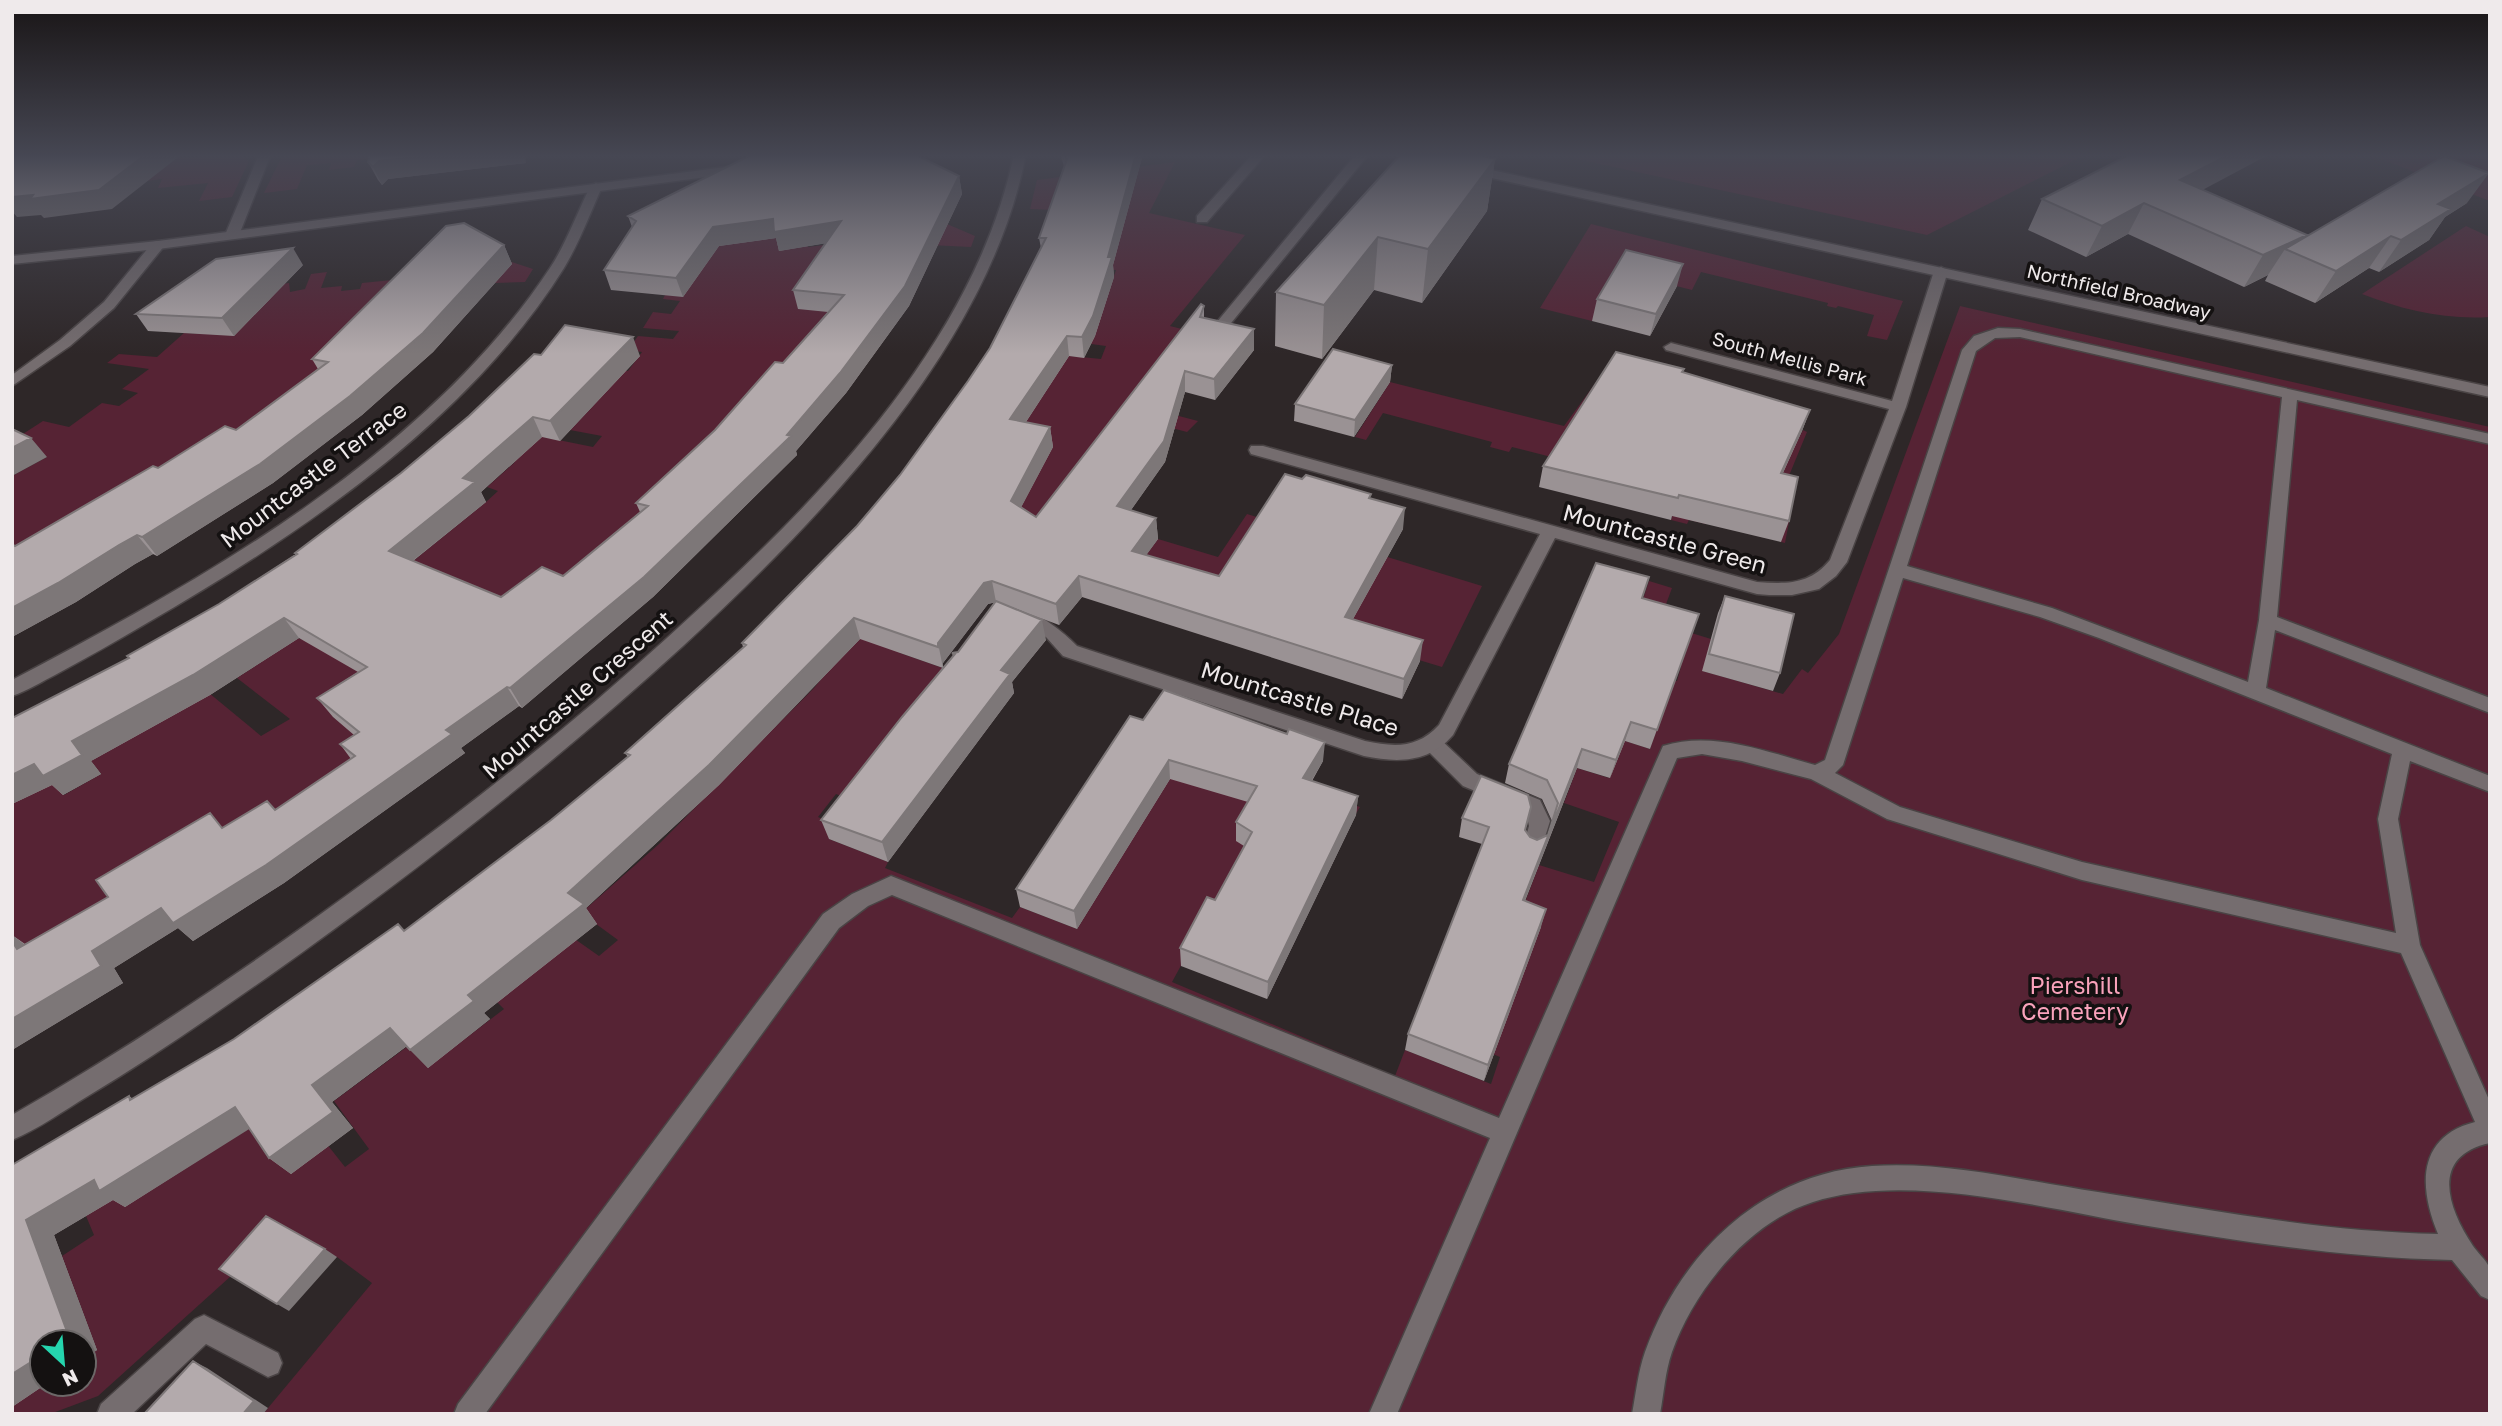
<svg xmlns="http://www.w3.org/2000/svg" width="2502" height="1426" font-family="'Golos Text',sans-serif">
  <rect width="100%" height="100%" fill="#2e2728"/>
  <path fill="#562334" d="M12,154H183L181,158L236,154L249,161L232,197L199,201L208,183L158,188L162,179L138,182Z
    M283,154H413L357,160L354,167L329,170L331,163L307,165L297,189L264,193Z
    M1554,154H2087L1927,235Z
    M2368,154H2490V201Z
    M1175,162L1149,213L1245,235L1170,326L1253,347L1195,336L1156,410L1198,421L1187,432L1145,421L1068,475L1056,492L1082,499L1009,532L900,653L960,674L857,802L836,794L818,817L839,826L829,839L888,862L885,868L1012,918L1020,907L1077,929L1185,754L1260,774L1360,807L1355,815L1202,927L1172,982L1395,1076L1405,1050L1491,1084L1500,1057L1471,1045L1539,865L1594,882L1619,822L1564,803L1577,768L1609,778L1535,712L1650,749L1656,731L1591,715L1610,663L1677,681L1681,667L1647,658L1637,617L1649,581L1672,588L1659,623L1711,639L1703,671L1783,694L1802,669L1808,673L1839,634L1960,306L2490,427V1414H263L372,1283L337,1257L241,1267L98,1396L50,1414H12V1406L46,1384H84V1359L97,1350L62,1256L94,1235L86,1216L120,1195L125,1206L253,1126L307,1119L345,1167L369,1149L334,1101L408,1046L428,1067L504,1009L484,989L572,937L599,956L618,940L581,913L659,844L814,688L1019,432L1048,388L1061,355L1101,359L1106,346L1091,344L1116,270L1096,269L1127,213L1030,209L1037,180Z
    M933,218L975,236L971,247L888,243L845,314L678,533L333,717L376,750L128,915L12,957V803L53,782L64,795L101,774L91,761L209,693L261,736L290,719L237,678L298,638L303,640L402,570L486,502L498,491L487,487L514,463L529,434L593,447L602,436L570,430L594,405L603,368L628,371L642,352L628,350L638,336L673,339L679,331L643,328L653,312L671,314L680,301L663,299L682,261L735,237L807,238L808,247L824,245L822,231Z
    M1591,224L1903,301L1887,340L1867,336L1874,315L1838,306L1836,308L1827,306L1828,303L1701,272L1692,290L1621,272L1592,321L1540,308Z
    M2466,226L2490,237V317C2445,320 2403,310 2362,294Z
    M503,259L533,269L525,282L432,285L363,360L12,574V476L47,457L12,441L43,421L69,427L102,403L119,406L138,393L122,389L149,369L107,363L119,354L157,357L184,333L234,335L273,285L289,283L290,292L305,289L311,274L327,272L321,288L342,286L341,291L360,289L362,283L402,279Z
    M1605,370L1793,449L1803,430L1807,432L1786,483L1796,486L1785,543L1781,542L1787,511L1715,494L1706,524L1689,520L1687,524L1671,520L1680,490L1512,447L1509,452L1490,447L1492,442L1383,413L1366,440L1355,437L1390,382L1564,426Z
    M1247,514L1482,586L1442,667L1343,637L1196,632L1138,565L1158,539L1218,557Z"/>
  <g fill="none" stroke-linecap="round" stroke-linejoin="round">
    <g stroke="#4a4445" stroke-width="3">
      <path id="service" d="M1253,154H1266L1207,222H1197V216Z
        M1998,328L2020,329L2490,434V444L2297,400L2277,617L2490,698V713L2275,630L2266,688L2490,776V792L2410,761L2398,819L2420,945L2490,1102V1143C2430,1156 2447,1207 2473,1246C2477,1252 2486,1260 2489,1267C2493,1275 2490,1291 2490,1300L2481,1296L2452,1260C2347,1258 2245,1242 2142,1225C2046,1209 1907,1171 1813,1202C1749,1222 1694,1290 1672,1352C1665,1372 1664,1393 1660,1414H1632C1636,1393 1638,1372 1645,1352C1681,1252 1763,1173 1872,1166C1948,1161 2024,1181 2098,1192C2211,1210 2323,1232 2438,1234C2419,1188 2416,1137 2475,1122L2401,953L2082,880L1887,819L1811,779L1742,761L1702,754L1677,758L1397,1414H1369L1490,1138L892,895L868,906L839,928L485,1414H454L458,1404L823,914L852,894L891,876L1499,1118L1663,746C1713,730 1767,752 1815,765L1825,760L1962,350L1974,336ZM2020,337L2282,397L2259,620L2248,682L2052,608L1907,566L1976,351L1995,338ZM1903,578L2040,617L2099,638L2392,754L2378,819L2396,933L2082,862L1900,807L1835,773L1843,765Z
        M1433,736L1440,739L1477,774L1540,800L1550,821L1540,853L1533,856L1526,853L1523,847L1529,826L1526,812L1463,786L1426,749L1423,744L1426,739Z
        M204,1315L278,1353L282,1363L278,1373L268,1377L206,1344L132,1414H97L101,1404L195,1319Z"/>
    </g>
    <g stroke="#4a4445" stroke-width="3">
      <path id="minor" d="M259,154H271L239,235L237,238H227L225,235Z
        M1014,154H1026C989,346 822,517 683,646C553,765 413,874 269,976C210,1017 150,1059 88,1096C63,1111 39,1129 12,1140V1115C140,1042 262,958 380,871C480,798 576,721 667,638C809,510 974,348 1014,154Z
        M1356,154H1369L1227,328H1217L1215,325L1217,322Z
        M596,183L602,187C590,214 579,243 564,268C469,420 300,535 147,623C117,641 86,658 55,675C41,682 27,691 12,696V680C205,579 427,454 550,268C566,244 577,213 590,187Z
        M158,241L165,245L114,308L70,346L12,386V375L60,340L104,302L153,242Z
        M1941,267L1948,271L1906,407L1847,562L1836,576L1819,589L1792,595H1769L1757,594L1555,538L1453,735C1429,763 1398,763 1364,756L1063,656L1046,637L1013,622L1010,617L1013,612C1033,606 1063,632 1077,646L1365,741C1394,747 1417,749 1439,725L1540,534L1251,454L1249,450L1251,446H1263L1757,582C1786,584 1810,585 1830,560L1889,409L1666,350L1664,347L1671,343L1892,401L1934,271Z"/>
    </g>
    <g stroke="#4a4445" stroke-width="3">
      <path id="tertiary" d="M741,165L745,166V172L158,249L12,264V256L158,241Z
        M1468,165L2490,387V397L1464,172L1462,169Z"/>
    </g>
    <use href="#service" fill="#756d6f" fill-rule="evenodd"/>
    <use href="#minor" fill="#756d6f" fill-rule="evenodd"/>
    <use href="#tertiary" fill="#756d6f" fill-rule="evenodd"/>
  </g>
  <path fill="#9a9294" d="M1060,154H1143L1113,265L1114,277L1095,336L1084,358L1069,356L1026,422L1050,427L1053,447L1021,507L1036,517L1204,306V318L1254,350L1215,400L1185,392L1165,462L1131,510L1156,518L1158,539L1146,555L1219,576L1371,498L1403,529L1353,619L1420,661L1402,699L1082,597L1059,625L1006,605L1046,640L1012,682L1014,693L888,862L829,839L821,820L953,656L952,653L958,652L996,602L988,604L943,663V668L860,639L719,785L586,908L597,924L484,1013L490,1019L428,1068L407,1046L332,1102L353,1128L291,1174L269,1158L249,1128L125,1207L113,1200L54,1235L97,1350L84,1359V1342L42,1384H46L12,1407V1165L129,1096L133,1099L234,1039L404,931L551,820L628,757L625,753L743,647L742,643L857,526L900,475L968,381L990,348L1041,248L1039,238L1064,166Z
    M1495,159L1487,211L1422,303L1374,290L1322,359L1275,346L1276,292Z
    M368,162L526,163L388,179L382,185L378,180Z
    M959,176L962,194L909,306L846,393L796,451L797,455L653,597L522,708L519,706L461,748L465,753L284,883L193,941L178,928L114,968L123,983L12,1050V935L25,944L108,897L224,827L275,810L351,759L340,744L354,735L333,717L317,698L358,672L299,638L210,695L91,761L101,774L63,795L52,785L12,804V718L129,658L219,604L296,554L295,553L401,473L541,355L640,356L560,441L542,437L481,492L486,502L413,561L501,597L563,576L640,512L636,503L715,430L783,363L828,312L798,309L793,290L826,243L779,251L776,238L719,246L683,297L611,290L604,270L632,227L628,216Z
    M2203,190L2306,237L2467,203L2445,217L2429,240L2379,272L2369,268L2315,303L2265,281L2268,275L2244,287L2128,234L2086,257L2028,230L2042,199Z
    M504,245L512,264L433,352L362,415L273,483L157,556L153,554L135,564L76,602L12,637V544L15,546L158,468L236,430L318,369L312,359Z
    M303,265L234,336L148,331L136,314Z
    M1677,286L1650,336L1592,321L1597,299Z
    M1392,365L1390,382L1354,437L1294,421L1295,404Z
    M1683,372L1810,410L1802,431L1783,473L1789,521L1781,542L1672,516L1671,520L1539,487L1543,466Z
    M1725,596L1780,673L1773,691L1702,671L1718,613Z
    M1643,598L1699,614L1650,749L1625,741L1610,778L1577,768L1525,901L1541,927L1484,1081L1405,1050L1408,1034L1482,844L1459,837L1462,818L1525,830L1530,837L1537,840L1548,835L1552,821L1542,799L1505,783L1509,764Z
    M1143,720L1323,761L1312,781L1358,796L1356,815L1267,999L1181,966L1180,948L1215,900L1244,846L1236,841V822L1248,802L1170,779L1077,929L1020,907L1016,889Z"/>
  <path fill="#7d7778" d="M146,154H182L112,209L44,218L41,215L17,217L12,211V197Z
    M444,154H525L526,163L388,179L382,185L373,167L379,161Z
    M1136,154H1143L1113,265L1114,277L1095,336L1084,358L1082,337L1108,257Z
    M2230,154H2270L2163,211L2180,180Z
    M1495,159L1487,211L1422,303L1428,249Z
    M2489,173L2467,203L2445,217L2429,240L2379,272L2401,240L2438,204Z
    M959,176L962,194L909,306L846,393L796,451L797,455L653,597L522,708L510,688Z
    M2144,203L2128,234L2086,257L2102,226Z
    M773,219L841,221L846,240L779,251L776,238L719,246L683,297L676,278L713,227Z
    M2307,235L2295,254L2285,249L2268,275L2244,287L2263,255Z
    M2391,236L2369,268L2315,303L2336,271Z
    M1378,237L1374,290L1322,359L1324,305Z
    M504,245L512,264L433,352L362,415L273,483L157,556L142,537Z
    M293,248L303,265L234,336L222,318Z
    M1683,264L1677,286L1650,336L1656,314Z
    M1254,329V350L1215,400L1214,379Z
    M1067,336L1069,356L1014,440L1010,419Z
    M633,337L640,356L560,441L550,421Z
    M1392,365L1390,382L1354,437L1355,420Z
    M1185,371V392L1165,462L1119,527L1117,506Z
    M1810,410L1802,431L1773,494L1781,473Z
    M533,417L542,437L481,492L486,502L401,570L389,551L463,478Z
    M1050,427L1053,447L1014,521L1011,501Z
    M31,438L47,457L12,476V448Z
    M1405,508L1403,529L1343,637L1345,617Z
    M1156,518L1158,539L1134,572L1132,551Z
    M137,535L153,554L135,564L76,602L12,637V608Z
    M1079,576L1082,597L1059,625L1056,604Z
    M992,581L996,602L988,604L943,663V668L938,643L984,583Z
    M284,618L299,638L210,695L91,761L101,774L63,795L52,785L12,804V775Z
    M854,618L860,639L719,785L586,908L597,924L484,1013L490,1019L428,1068L410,1050L468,995L568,893Z
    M1042,620L1046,640L1012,682L1014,693L888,862L882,842L1001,670Z
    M1423,640L1420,661L1402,699L1404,679Z
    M507,687L519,706L461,748L465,753L284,883L193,941L178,928L114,968L123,983L12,1050V1019L92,951L446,730Z
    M1631,722L1625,741L1610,778L1616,760Z
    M1325,742L1323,761L1302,797L1303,778Z
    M1582,749L1577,768L1518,918L1523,900Z
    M1169,760L1170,779L1077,929L1074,911Z
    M1358,796L1356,815L1267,999L1268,982Z
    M1546,909L1541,927L1484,1081L1488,1065Z
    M12,935L29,948L17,949L12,941Z
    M390,1028L408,1045L332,1102L353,1128L291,1174L269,1158L312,1085Z
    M235,1107L257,1124L125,1207L113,1200L54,1235L97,1350L84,1359V1342H61L26,1220L94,1180Z
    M325,1249L337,1257L289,1311L277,1304Z
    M42,1355V1384H46L12,1407V1374Z
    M193,1361L207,1368L268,1408L263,1414H243Z"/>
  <path fill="#b3aaac" stroke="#7d7778" stroke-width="2" d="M12,154H146L99,190L30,199L33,195L12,197Z
    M367,154H444L379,161L373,167L368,162L369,159Z
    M761,154H914L959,176L905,286L840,373L787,435L791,436L644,577L510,688L507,687L446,730L452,734L266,865L173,923L161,908L92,951L101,966L12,1019V941L17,949L108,897L96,880L210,813L222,828L267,801L275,810L355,756L340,744L359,732L317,698L367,667L284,618L193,675L72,741L82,755L43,776L34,764L12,775V718L129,658L127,656L219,604L297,554L295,553L401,473L469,416L534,354L541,355L565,325L633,337L550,421L533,417L463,478L475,482L389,551L501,597L542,567L563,576L648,506L636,503L715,430L775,362L783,363L844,295L793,290L841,221L774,232L773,219L713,227L676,278L604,270L636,221L628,216L749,156Z
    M1065,154H1136L1108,257H1112L1093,316L1082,337L1067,336L1010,419L1050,427L1011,501L1036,517L1201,304L1204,306L1200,317L1254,329L1214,379L1185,371L1164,441L1117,506L1156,518L1132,551L1219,576L1285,474L1302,479L1306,475L1371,494L1369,498L1405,508L1345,617L1423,640L1404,679L1079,576L1056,604L992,581L984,583L938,643V647L854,618L709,765L568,893L584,904L468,995L474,1001L410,1050L390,1028L312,1085L333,1112L269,1158L235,1107L99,1191L94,1180L26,1220L69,1337L61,1342H42V1355L12,1374V1165L129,1096L130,1100L234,1039L398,924L404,931L551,820L630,755L625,753L746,645L742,643L857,526L900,475L968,381L990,348L1046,238H1039L1067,159Z
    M1401,154H1474L1495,159L1428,249L1378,237L1324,305L1276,292Z
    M2131,154H2230L2180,180L2307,235L2263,255L2144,203L2102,226L2042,199Z
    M2444,156L2489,173L2438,204L2451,209L2401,240L2391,236L2336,271L2285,249Z
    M464,223L504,245L423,333L350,396L260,464L142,537L137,535L119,545L58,583L12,608V544L15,546L153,466L158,468L225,426L236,430L328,362L312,359L446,226Z
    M293,248L222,318L136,314L216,259Z
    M1626,250L1683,264L1656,314L1597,299Z
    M1333,349L1392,365L1355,420L1295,404Z
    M1616,352L1684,369L1682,372L1810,410L1781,473L1798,477L1789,521L1679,495L1678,498L1543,466Z
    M12,429L31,438L12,448Z
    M1596,563L1649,577L1642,598L1699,614L1657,730L1631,722L1616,760L1582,749L1523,900L1546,909L1488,1065L1408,1034L1489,827L1462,818L1481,776L1528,795L1531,807L1525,830L1530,837L1537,840L1548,835L1558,803L1547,780L1509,764Z
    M1725,596L1794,614L1780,673L1709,654Z
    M996,601L1042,620L1001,670L1010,674L882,842L821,820L902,717L955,654L952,653L958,652Z
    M1164,690L1287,734L1289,729L1325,742L1303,778L1358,796L1268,982L1180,948L1207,897L1215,900L1252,832L1236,822L1257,786L1169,760L1074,911L1016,889L1130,716L1143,720Z
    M266,1216L325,1249L277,1304L219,1269Z
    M193,1361L254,1401L243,1414H144Z"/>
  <linearGradient id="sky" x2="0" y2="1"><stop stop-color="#191516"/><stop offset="0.44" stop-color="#464753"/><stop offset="1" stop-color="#464753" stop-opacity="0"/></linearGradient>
  <rect width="2502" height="354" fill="url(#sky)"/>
  <g text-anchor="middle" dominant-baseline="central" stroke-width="7" stroke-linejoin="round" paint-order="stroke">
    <g font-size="19" fill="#efeaeb" stroke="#141111">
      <text transform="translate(2119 291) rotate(13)">Northfield Broadway</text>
      <text transform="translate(1790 358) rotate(15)">South Mellis Park</text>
    </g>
    <g font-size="23" fill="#efeaeb" stroke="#141111">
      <text transform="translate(313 474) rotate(-37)">Mountcastle Terrace</text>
      <text transform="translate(1665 538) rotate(15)">Mountcastle Green</text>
      <text transform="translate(577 694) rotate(-41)">Mountcastle Crescent</text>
      <text transform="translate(1300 698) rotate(17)">Mountcastle Place</text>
    </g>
    <g font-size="23" fill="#f9a2bb" stroke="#141111">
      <text x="2075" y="985">Piershill<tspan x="2075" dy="26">Cemetery</tspan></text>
    </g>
  </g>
  <rect width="2502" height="1426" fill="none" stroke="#efeaeb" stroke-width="28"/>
  <g transform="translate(63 1363) rotate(154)"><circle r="33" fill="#141111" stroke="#6c6868" stroke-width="2"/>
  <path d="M0-5L12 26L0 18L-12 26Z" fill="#25d5ae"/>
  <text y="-10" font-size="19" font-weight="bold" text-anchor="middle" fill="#efeaeb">N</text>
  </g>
</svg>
